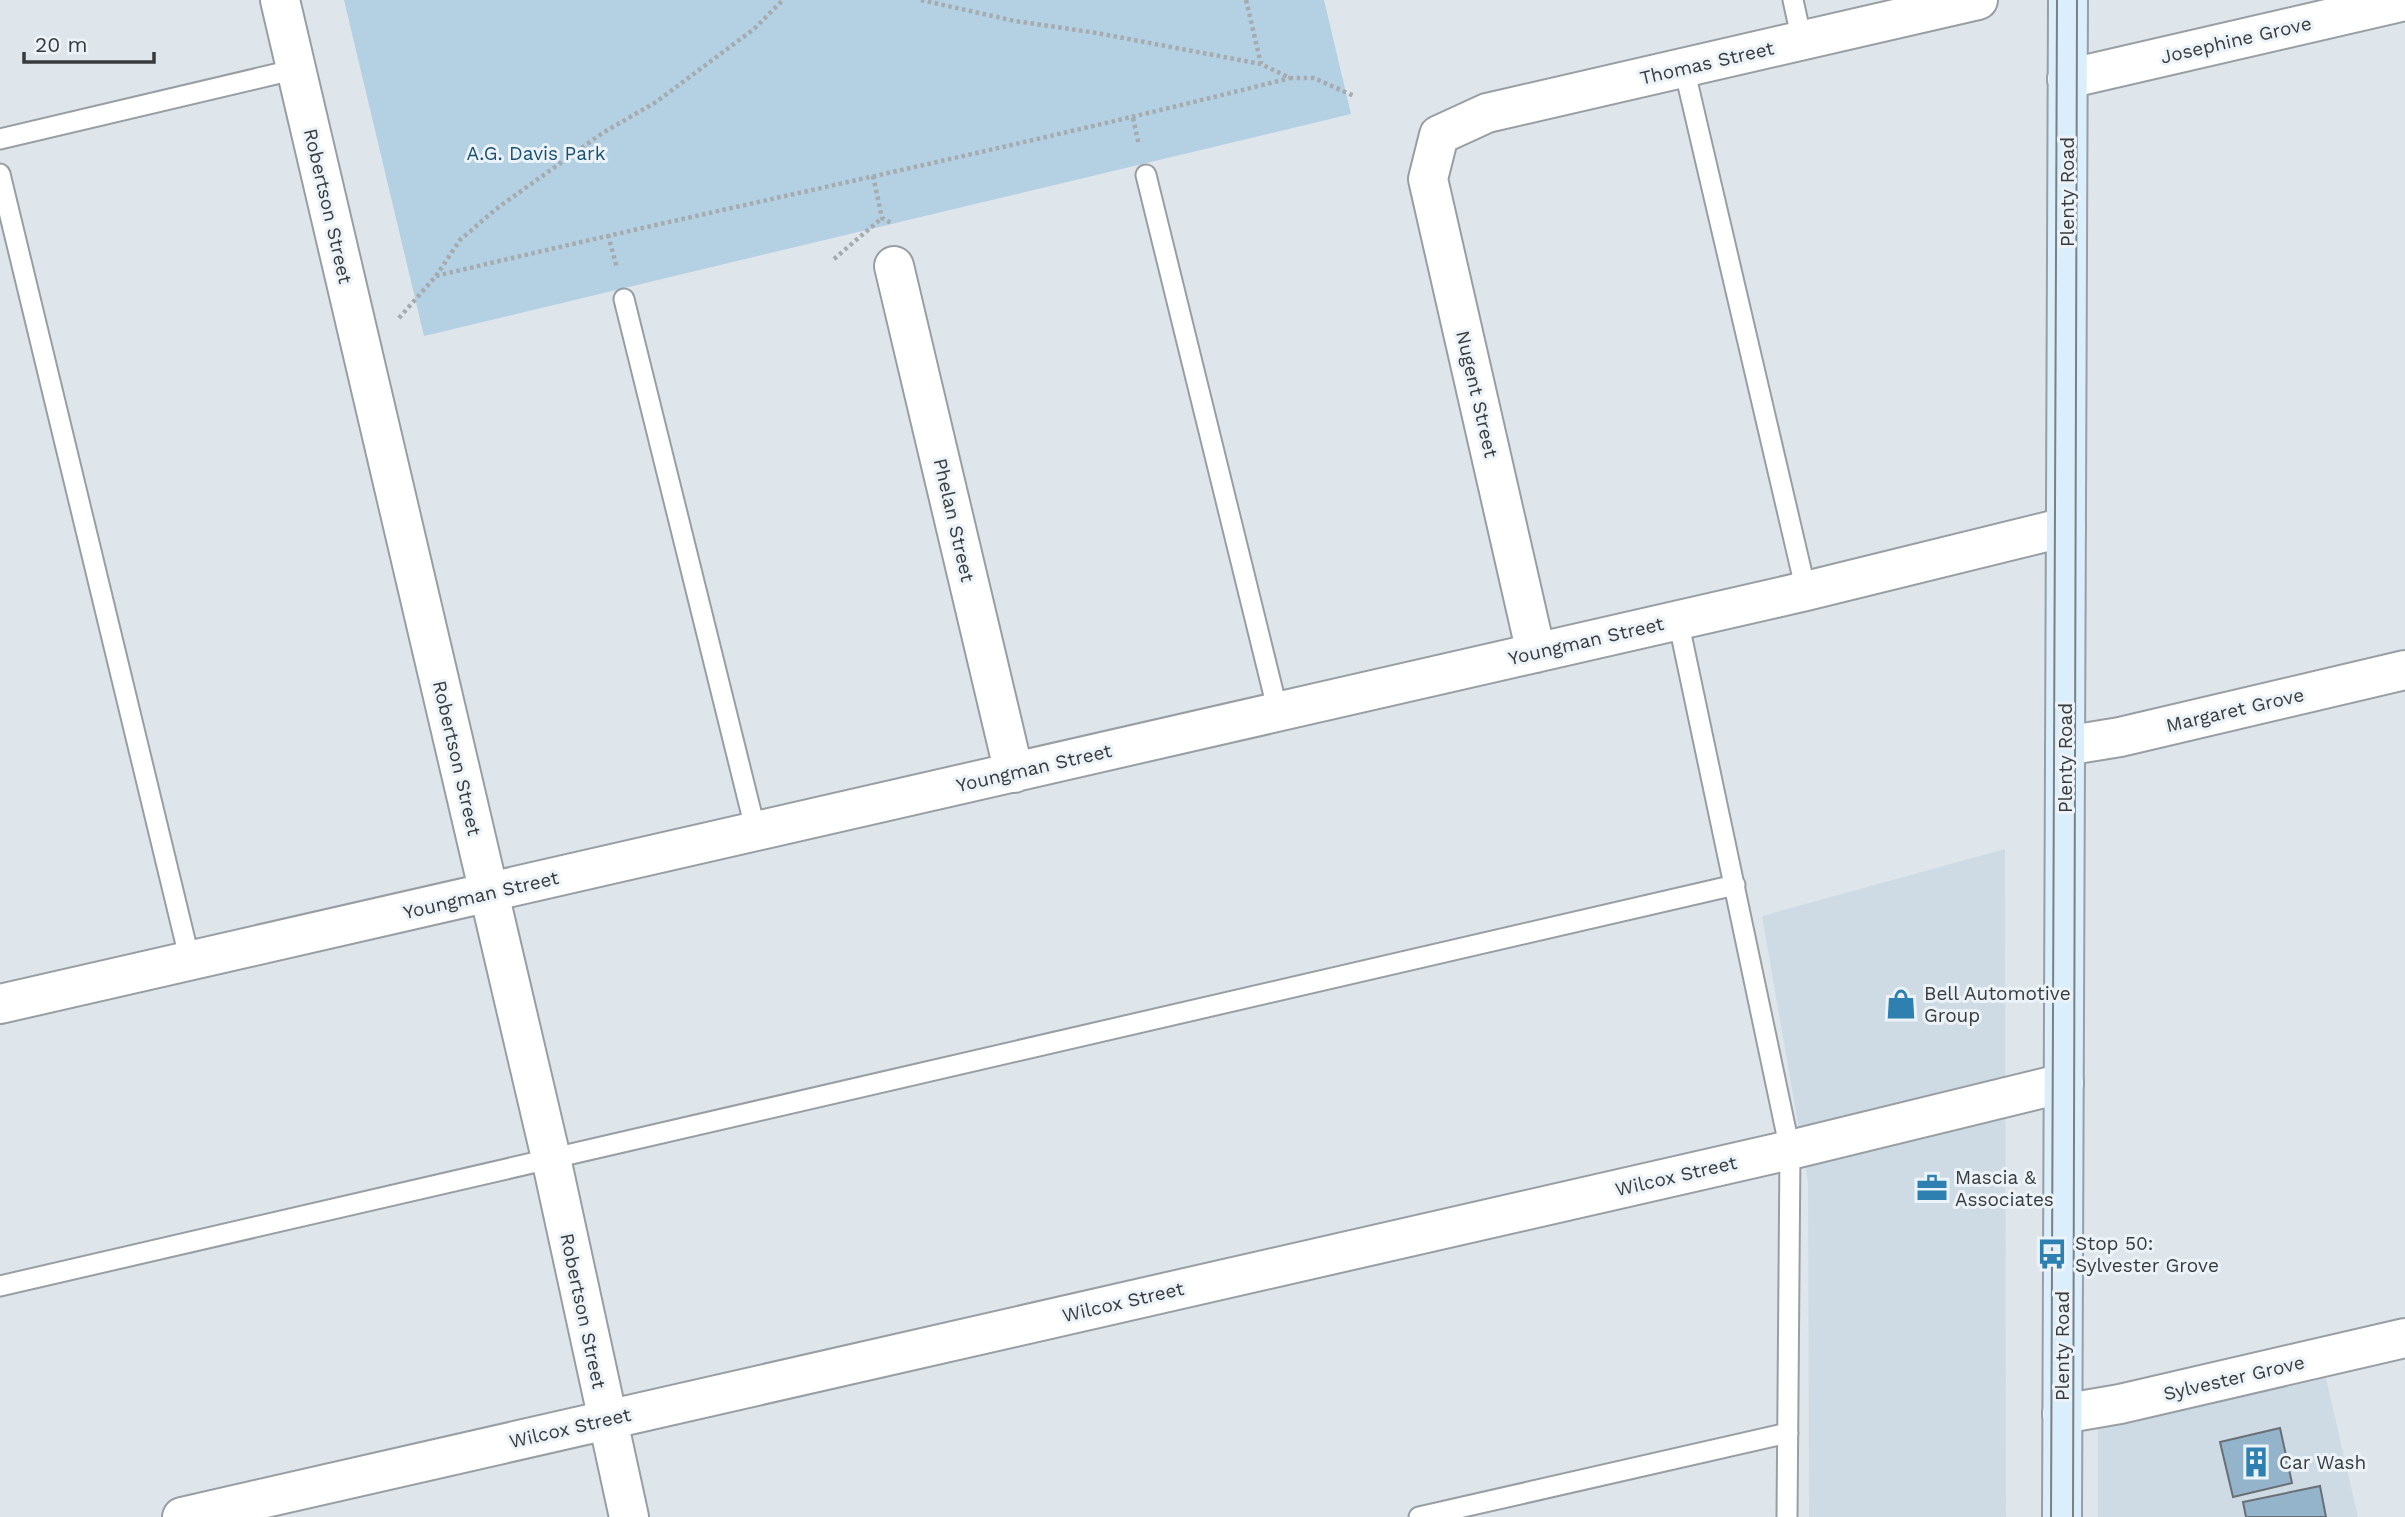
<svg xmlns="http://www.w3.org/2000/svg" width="2405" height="1517" font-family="'Work Sans',sans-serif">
  <rect width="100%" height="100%" fill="#dfe6eb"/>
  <path fill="#cedbe5" d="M2005,849L2006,1517H1809L1808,1182L1762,916Z
    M2326,1378L2358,1517H2098V1429Z"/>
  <path fill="#b4d0e3" d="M344,0H1324L1351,114L424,336Z"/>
  <path fill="#93b4ca" stroke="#6a6f74" stroke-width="2" d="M2280,1428L2292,1483L2233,1497L2220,1442Z
    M2320,1486L2326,1517H2246L2243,1502Z"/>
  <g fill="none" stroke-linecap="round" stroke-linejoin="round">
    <g stroke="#989ea3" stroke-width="23">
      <path id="service" d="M1793,0L1802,41
        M1684,68L1806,591
        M0,139L297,69
        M0,174L190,961
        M1146,175L1278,712
        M624,299L756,832
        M1678,620L1790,1150L1787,1517
        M0,1286L1735,885
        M1419,1517L1788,1433"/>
    </g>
    <g stroke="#989ea3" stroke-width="42">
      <path id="minor" d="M280,0L551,1158L629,1517
        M2067,79L2405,1
        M894,266L1014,773
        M1536,653L1428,179L1439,135L1487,113L1978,0
        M2065,746L2120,737L2405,670
        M0,1004L1806,591L2066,527
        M2062,1414L2120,1404L2405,1338
        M182,1517L1790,1150L2064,1083"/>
    </g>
    <g stroke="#989ea3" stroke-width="42">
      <path id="secondary" d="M2062,1517L2068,0"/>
    </g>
    <path stroke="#a5abaf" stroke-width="4.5" stroke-dasharray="3.5 3.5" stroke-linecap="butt" d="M921,0L1015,21L1097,33L1261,64L1290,78H1314L1354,96
      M1246,0L1261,64
      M1133,118L1139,145
      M873,176L882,218L893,224
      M608,235L617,268
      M834,259L882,218
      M436,276C720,208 1007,150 1290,78
      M399,318L436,276L460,240L496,209L604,132L656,102L754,29L783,0"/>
    <use href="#service" stroke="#fff" stroke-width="19"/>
    <use href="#minor" stroke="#fff" stroke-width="38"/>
    <use href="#secondary" stroke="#daeefb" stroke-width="38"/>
    <path stroke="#7b8083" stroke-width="2" d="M2051,1517L2057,0
      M2073,1517L2077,0"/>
  </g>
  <defs>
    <g id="shop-bare" transform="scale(2.415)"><path d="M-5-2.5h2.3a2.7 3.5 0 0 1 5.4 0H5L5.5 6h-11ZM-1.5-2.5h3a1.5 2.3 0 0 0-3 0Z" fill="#2d80b0" stroke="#ecf3f8" stroke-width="2.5" paint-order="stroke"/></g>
    <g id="office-bare" transform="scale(2.415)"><path d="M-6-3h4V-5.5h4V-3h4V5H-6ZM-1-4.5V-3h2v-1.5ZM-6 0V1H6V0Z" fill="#2d80b0" stroke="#ecf3f8" stroke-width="2.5" paint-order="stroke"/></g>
    <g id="bus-bare" transform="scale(2.415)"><path d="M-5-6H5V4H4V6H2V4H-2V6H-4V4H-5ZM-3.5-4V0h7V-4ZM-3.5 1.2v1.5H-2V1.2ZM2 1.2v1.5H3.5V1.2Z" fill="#2d80b0" stroke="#ecf3f8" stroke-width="2.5" paint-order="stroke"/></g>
    <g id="building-bare" transform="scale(2.415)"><path d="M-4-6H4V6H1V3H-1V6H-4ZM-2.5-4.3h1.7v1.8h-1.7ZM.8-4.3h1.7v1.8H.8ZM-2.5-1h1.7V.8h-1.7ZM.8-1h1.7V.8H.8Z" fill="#2d80b0" stroke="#ecf3f8" stroke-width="2.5" paint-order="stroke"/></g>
  </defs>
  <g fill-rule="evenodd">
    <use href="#shop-bare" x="1901" y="1004"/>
    <use href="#office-bare" x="1932" y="1188"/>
    <use href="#bus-bare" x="2052" y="1254"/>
    <use href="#building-bare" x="2256" y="1462"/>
  </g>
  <g text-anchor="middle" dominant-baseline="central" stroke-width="6" stroke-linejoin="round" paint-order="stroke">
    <g font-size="19" fill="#383b3d" stroke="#ecf3f8">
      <text transform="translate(2236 40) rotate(-13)">Josephine Grove</text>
      <text transform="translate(1707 63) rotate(-13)">Thomas Street</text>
      <text transform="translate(2067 192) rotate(-90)">Plenty Road</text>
      <text transform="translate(328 206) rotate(77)">Robertson Street</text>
      <text transform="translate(1477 394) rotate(77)">Nugent Street</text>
      <text transform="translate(954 520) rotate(77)">Phelan Street</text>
      <text transform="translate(1586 641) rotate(-13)">Youngman Street</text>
      <text transform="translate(2235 710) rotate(-13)">Margaret Grove</text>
      <text transform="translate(457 758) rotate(77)">Robertson Street</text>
      <text transform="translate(2065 758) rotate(-90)">Plenty Road</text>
      <text transform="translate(1034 768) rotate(-13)">Youngman Street</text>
      <text transform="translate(481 895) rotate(-13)">Youngman Street</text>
      <text transform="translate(1676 1176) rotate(-13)">Wilcox Street</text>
      <text transform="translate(1123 1302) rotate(-13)">Wilcox Street</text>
      <text transform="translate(583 1311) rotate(78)">Robertson Street</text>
      <text transform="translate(2062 1346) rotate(-90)">Plenty Road</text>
      <text transform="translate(2234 1378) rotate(-13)">Sylvester Grove</text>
      <text transform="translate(570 1428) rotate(-13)">Wilcox Street</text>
    </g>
    <g font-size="19" fill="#185070" stroke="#ecf3f8">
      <text x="536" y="153">A.G. Davis Park</text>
    </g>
    <g font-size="19" fill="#383b3d" stroke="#ecf3f8" text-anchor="start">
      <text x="1924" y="993">Bell Automotive<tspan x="1924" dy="22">Group</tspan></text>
      <text x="1955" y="1177">Mascia &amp;<tspan x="1955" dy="22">Associates</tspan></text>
      <text x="2075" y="1243">Stop 50:<tspan x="2075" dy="22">Sylvester Grove</tspan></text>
      <text x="2279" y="1462">Car Wash</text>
    </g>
  </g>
  <path d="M24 52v10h130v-10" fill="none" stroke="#383b3d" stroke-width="3.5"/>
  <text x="35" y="52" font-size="21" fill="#383b3d" stroke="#ecf3f8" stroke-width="5" paint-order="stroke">20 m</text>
</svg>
